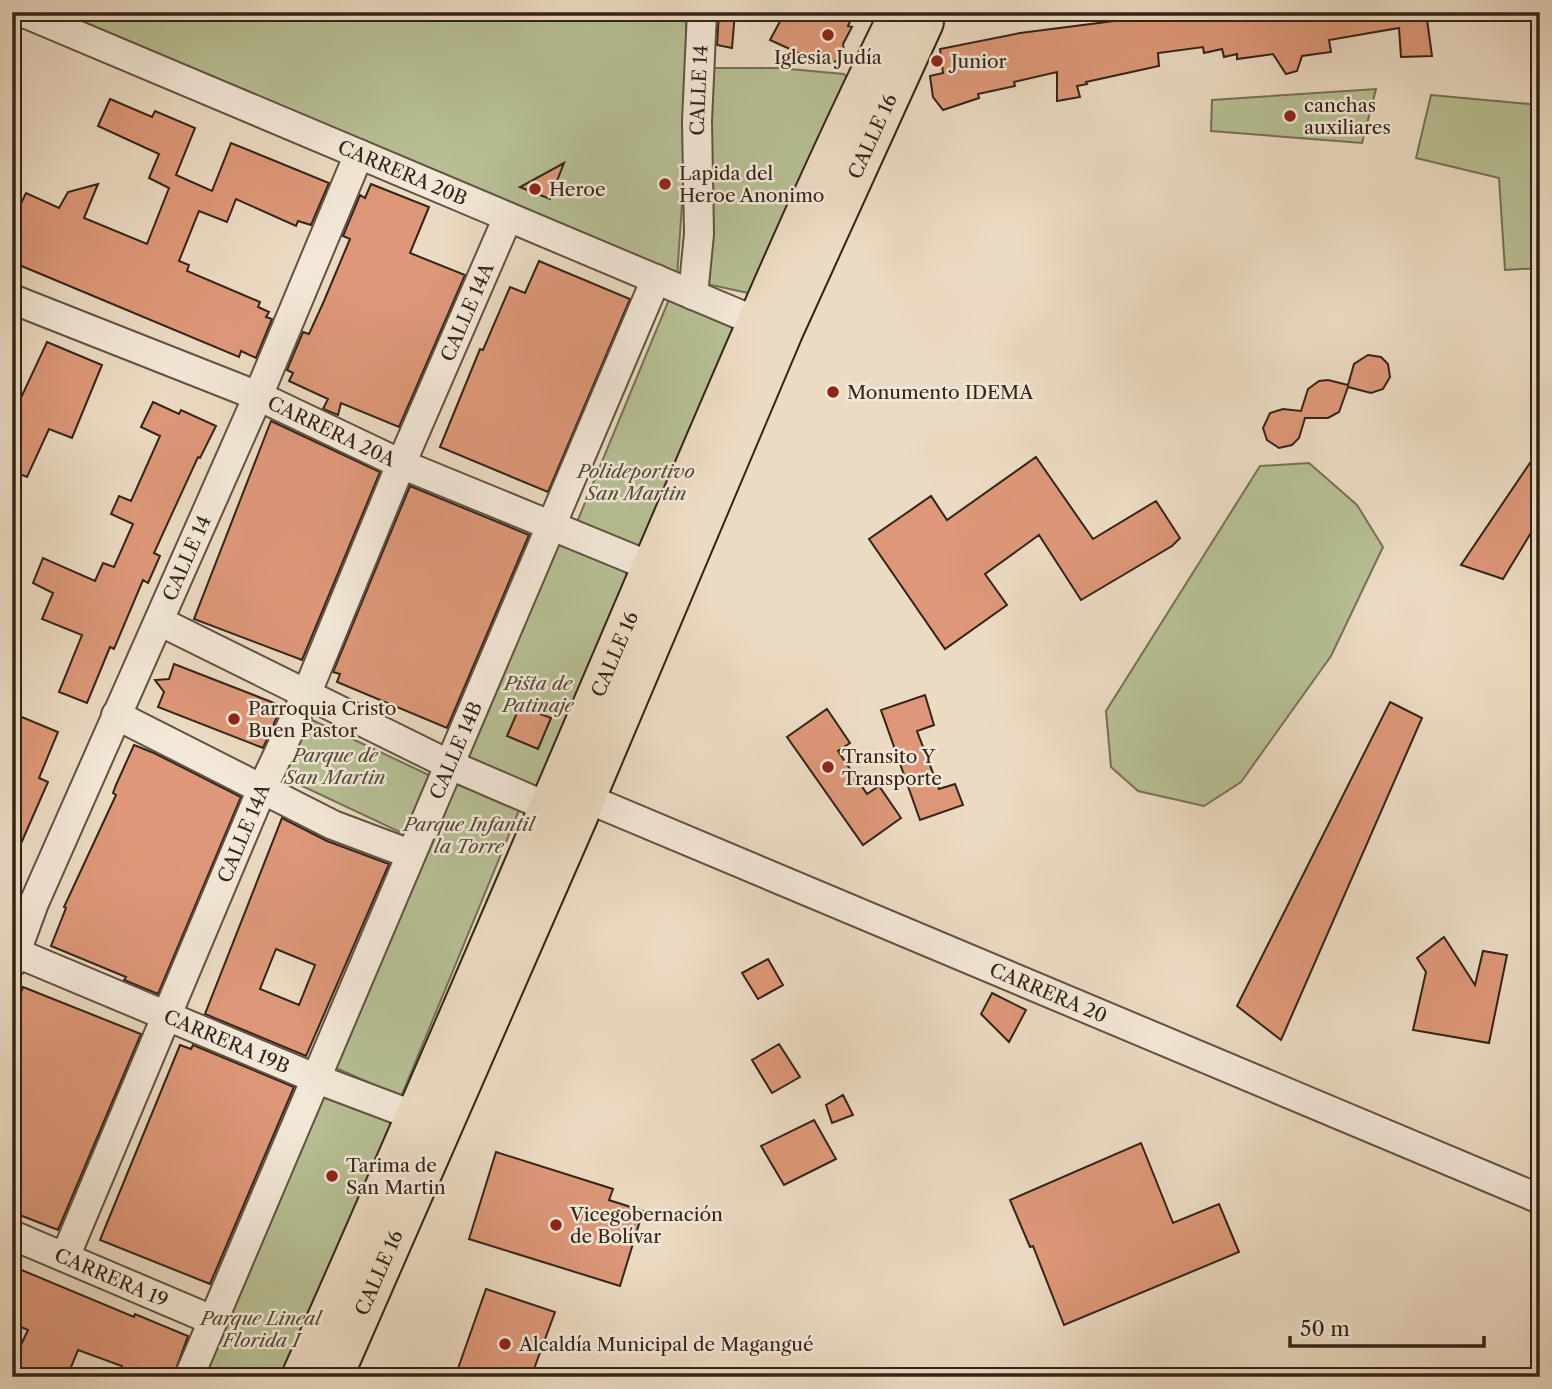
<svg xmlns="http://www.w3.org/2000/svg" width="1552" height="1389" font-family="'Libre Caslon Text',serif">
  <rect width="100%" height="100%" fill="#ecdbc3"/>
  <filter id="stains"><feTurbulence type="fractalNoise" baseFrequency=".00286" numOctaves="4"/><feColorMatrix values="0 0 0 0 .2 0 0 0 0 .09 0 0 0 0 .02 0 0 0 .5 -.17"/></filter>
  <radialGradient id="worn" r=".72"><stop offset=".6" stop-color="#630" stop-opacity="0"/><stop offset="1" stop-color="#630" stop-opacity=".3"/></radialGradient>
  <path fill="#b7c094" stroke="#747256" stroke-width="2" d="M55,12H686V146L677,277Z
    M708,68H778L844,74L855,89L762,296L702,283Z
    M1376,89L1362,143L1211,131L1212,100Z
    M1431,95L1540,105V268L1505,270L1499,178L1416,158Z
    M670,297L742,322L648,554L577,522Z
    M1309,463L1357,505L1383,547L1331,656L1241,782L1204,806L1138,791L1111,767L1106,711L1260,466Z
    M551,539L613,564L641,584L548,797L456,757Z
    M310,719L431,776L404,834L283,777Z
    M452,778L520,808L401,1097L336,1068Z
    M321,1090L395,1117L286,1377H198Z"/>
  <path fill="#de9879" stroke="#322417" stroke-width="2" fill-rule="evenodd" d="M719,12H735L732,48L717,45Z
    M785,12H854L848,26L852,27L843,44L845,58L825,65L770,40Z
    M1185,12H1426L1432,56L1401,57L1399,28L1329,40L1331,52L1302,56L1297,71L1286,74L1273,54L1237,59V54L1224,57L1222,49L1204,53L1203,47L1158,53L1159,66L1086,82L1087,84L1077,86L1080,97L1057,101V72L1014,82L1015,86L978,94L979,98L943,110L933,97L930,76L943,73L940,49L1020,33Z
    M110,99L152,117L155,111L195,128L176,175L212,191L231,143L329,183L311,225L298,221L296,226L236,199L227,222L199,211L179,261L189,265L187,271L260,302L258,307L269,312L266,317L272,319L256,358L241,351L239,357L12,262V222L26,193L59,208L68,192L98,184L84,218L147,244L169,188L149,178L159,154L98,126Z
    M564,163L550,199L520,187Z
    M371,184L429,207L410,253L465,275L399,427L341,403L338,415L323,409L328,399L289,381L293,373L287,370L303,332L309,334L324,301L350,239L343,236L360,195L365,198Z
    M539,261L630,299L548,492L440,447L480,349L483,350L510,287L525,293Z
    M47,342L102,365L72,438L49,429L27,477L12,471V396L20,400Z
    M1368,355L1381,357L1388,364L1390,377L1383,389L1371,393L1348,387L1339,412L1328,418H1305L1299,438L1292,445L1279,448L1267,440L1263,428L1270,413L1283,409L1301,411L1308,389L1319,381L1328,380L1348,385L1354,364Z
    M153,402L179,414L181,410L216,426L200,458L198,457L154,553L160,556L148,583L143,580L114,649L110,647L87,703L59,692L82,635L42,619L53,593L33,583L43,558L95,581L103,563L114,567L133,524L111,514L119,496L131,501L160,436L141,427Z
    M271,421L380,472L302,660L194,619Z
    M1540,448V518L1503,579L1461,565Z
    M1036,457L1093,539L1156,501L1180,538L1172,546L1081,600L1039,535L985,574L1007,605L945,649L869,539L931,496L947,520Z
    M410,486L529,535L447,728L337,682L340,674L333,672Z
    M174,664L282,706L263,748L158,707L164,692L155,680L169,679Z
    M925,695L934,725L917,731L939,789L955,784L963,805L920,820L881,710Z
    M1390,702L1422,718L1281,1040L1237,1006Z
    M520,706L551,718L538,749L507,736Z
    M827,709L850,743L838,751L867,794L879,786L901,818L863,845L787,737Z
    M12,713L58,732L39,778L48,782L12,864Z
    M134,745L154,753L241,797L158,994L124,980L126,977L51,946L66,908L64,907L116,795L113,793L116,785Z
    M282,818L327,841L389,864L306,1056L205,1014ZM276,949L315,965L299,1005L260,989Z
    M1444,937L1475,985L1483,951L1507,955L1489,1043L1413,1030L1426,972L1417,958Z
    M768,959L783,985L758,999L742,973Z
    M23,987L141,1034L58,1230L12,1212V1014Z
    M992,993L1026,1010L1009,1042L981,1014Z
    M779,1044L800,1077L772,1093L752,1060Z
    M180,1045L191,1049L193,1045L294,1087L210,1284L100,1240Z
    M843,1095L853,1115L832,1123L826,1105Z
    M814,1120L836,1159L784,1185L761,1146Z
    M1141,1143L1173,1223L1219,1204L1239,1252L1064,1325L1033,1246L1030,1247L1010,1200Z
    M496,1152L613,1189L609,1200L643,1211L620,1286L469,1239Z
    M12,1266L134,1317L135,1314L188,1336L173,1377H118L122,1366L78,1350L67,1377H12V1364L28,1330L12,1323Z
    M486,1289L555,1312L531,1377H455Z"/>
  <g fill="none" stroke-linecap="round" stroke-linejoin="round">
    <g stroke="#605242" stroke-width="32">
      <g id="minor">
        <path id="s1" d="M22,12L774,329"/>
        <path id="s2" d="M693,295L699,234L697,121L702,12"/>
        <path id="s3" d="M12,299L258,396L401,464L652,567"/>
        <path d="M159,621L448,764L564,814"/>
        <path d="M116,715L333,825L410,854"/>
        <path id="s4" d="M569,791L1540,1199"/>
        <path id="s5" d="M12,951L317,1079L431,1122"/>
        <path id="s6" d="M12,963L34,903L258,396L359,154"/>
        <path id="s7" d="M12,1235L212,1320"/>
        <path id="s8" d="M65,1257L262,789L306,695L401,464L508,217"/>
        <path id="s9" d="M189,1377L656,279"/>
      </g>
    </g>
    <g stroke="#322417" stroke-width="42">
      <g id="trunk">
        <path id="s10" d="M301,1377C421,1108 536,837 652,566C732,380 810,193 900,12"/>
        <path id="s11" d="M333,1377L577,819L783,332L924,22V12"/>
      </g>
    </g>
    <use href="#minor" stroke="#f3e8d8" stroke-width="28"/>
    <use href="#trunk" stroke="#ecdbc3" stroke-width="38"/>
  </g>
  <g fill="#8f2418" stroke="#f3e8d8" stroke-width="2.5">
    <circle cx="828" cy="35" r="7"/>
    <circle cx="937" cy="61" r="7"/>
    <circle cx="1290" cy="116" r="7"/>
    <circle cx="665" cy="184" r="7"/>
    <circle cx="535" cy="189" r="7"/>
    <circle cx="833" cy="392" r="7"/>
    <circle cx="234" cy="719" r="7"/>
    <circle cx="828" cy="767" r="7"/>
    <circle cx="332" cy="1176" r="7"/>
    <circle cx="556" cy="1225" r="7"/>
    <circle cx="505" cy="1344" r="7"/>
  </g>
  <g text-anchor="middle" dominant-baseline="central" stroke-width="5" stroke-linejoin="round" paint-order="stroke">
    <g font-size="19" fill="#322417" stroke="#f3e8d8" text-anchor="start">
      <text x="828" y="57" text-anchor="middle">Iglesia Judía</text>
      <text x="951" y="61">Junior</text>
      <text x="1304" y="105">canchas<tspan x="1304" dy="22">auxiliares</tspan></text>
      <text x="679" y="173">Lapida del<tspan x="679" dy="22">Heroe Anonimo</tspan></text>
      <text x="549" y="189">Heroe</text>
      <text x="847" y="392">Monumento IDEMA</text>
      <text x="248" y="708">Parroquia Cristo<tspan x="248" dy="22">Buen Pastor</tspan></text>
      <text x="842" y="756">Transito Y<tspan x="842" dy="22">Transporte</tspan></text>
      <text x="346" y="1165">Tarima de<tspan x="346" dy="22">San Martin</tspan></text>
      <text x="570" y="1214">Vicegobernación<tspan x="570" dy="22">de Bolívar</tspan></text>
      <text x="519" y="1344">Alcaldía Municipal de Magangué</text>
    </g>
    <g font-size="19" fill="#322417" stroke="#f3e8d8">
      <text stroke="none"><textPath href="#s2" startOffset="205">CALLE 14</textPath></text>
      <text stroke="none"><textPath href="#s11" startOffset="1353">CALLE 16</textPath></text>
      <text stroke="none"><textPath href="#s1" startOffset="413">CARRERA 20B</textPath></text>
      <text stroke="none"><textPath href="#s8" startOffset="1027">CALLE 14A</textPath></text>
      <text stroke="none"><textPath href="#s3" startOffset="346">CARRERA 20A</textPath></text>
      <text stroke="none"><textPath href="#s6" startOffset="441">CALLE 14</textPath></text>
      <text stroke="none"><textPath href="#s10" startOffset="788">CALLE 16</textPath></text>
      <text stroke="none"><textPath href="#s9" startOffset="681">CALLE 14B</textPath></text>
      <text stroke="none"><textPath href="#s8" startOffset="460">CALLE 14A</textPath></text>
      <text stroke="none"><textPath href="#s4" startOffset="520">CARRERA 20</textPath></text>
      <text stroke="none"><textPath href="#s5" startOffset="233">CARRERA 19B</textPath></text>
      <text stroke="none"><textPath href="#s11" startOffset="114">CALLE 16</textPath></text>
      <text stroke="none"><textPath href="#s7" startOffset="108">CARRERA 19</textPath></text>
    </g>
    <g font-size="19" font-style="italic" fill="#534b36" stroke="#f3e8d8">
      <text x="636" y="471">Polideportivo<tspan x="636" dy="22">San Martin</tspan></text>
      <text x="538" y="683">Pista de<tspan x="538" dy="22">Patinaje</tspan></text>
      <text x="335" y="755">Parque de<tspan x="335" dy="22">San Martin</tspan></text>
      <text x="469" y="824">Parque Infantil<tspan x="469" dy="22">la Torre</tspan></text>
      <text x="261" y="1318">Parque Lineal<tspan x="261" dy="22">Florida I</tspan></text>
    </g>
  </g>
  <rect width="1552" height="1389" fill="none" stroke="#ecdbc3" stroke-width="42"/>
  <rect x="14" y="14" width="1524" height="1361" fill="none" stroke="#322417" stroke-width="3.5"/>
  <rect x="21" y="21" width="1510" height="1347" fill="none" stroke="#322417" stroke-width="2"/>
  <path d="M1290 1336v10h194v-10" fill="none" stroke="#322417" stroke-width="3.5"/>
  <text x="1300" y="1336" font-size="21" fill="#322417" stroke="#f3e8d8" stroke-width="5" paint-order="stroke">50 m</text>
  <rect width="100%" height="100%" filter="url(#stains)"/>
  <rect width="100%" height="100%" fill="url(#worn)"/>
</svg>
